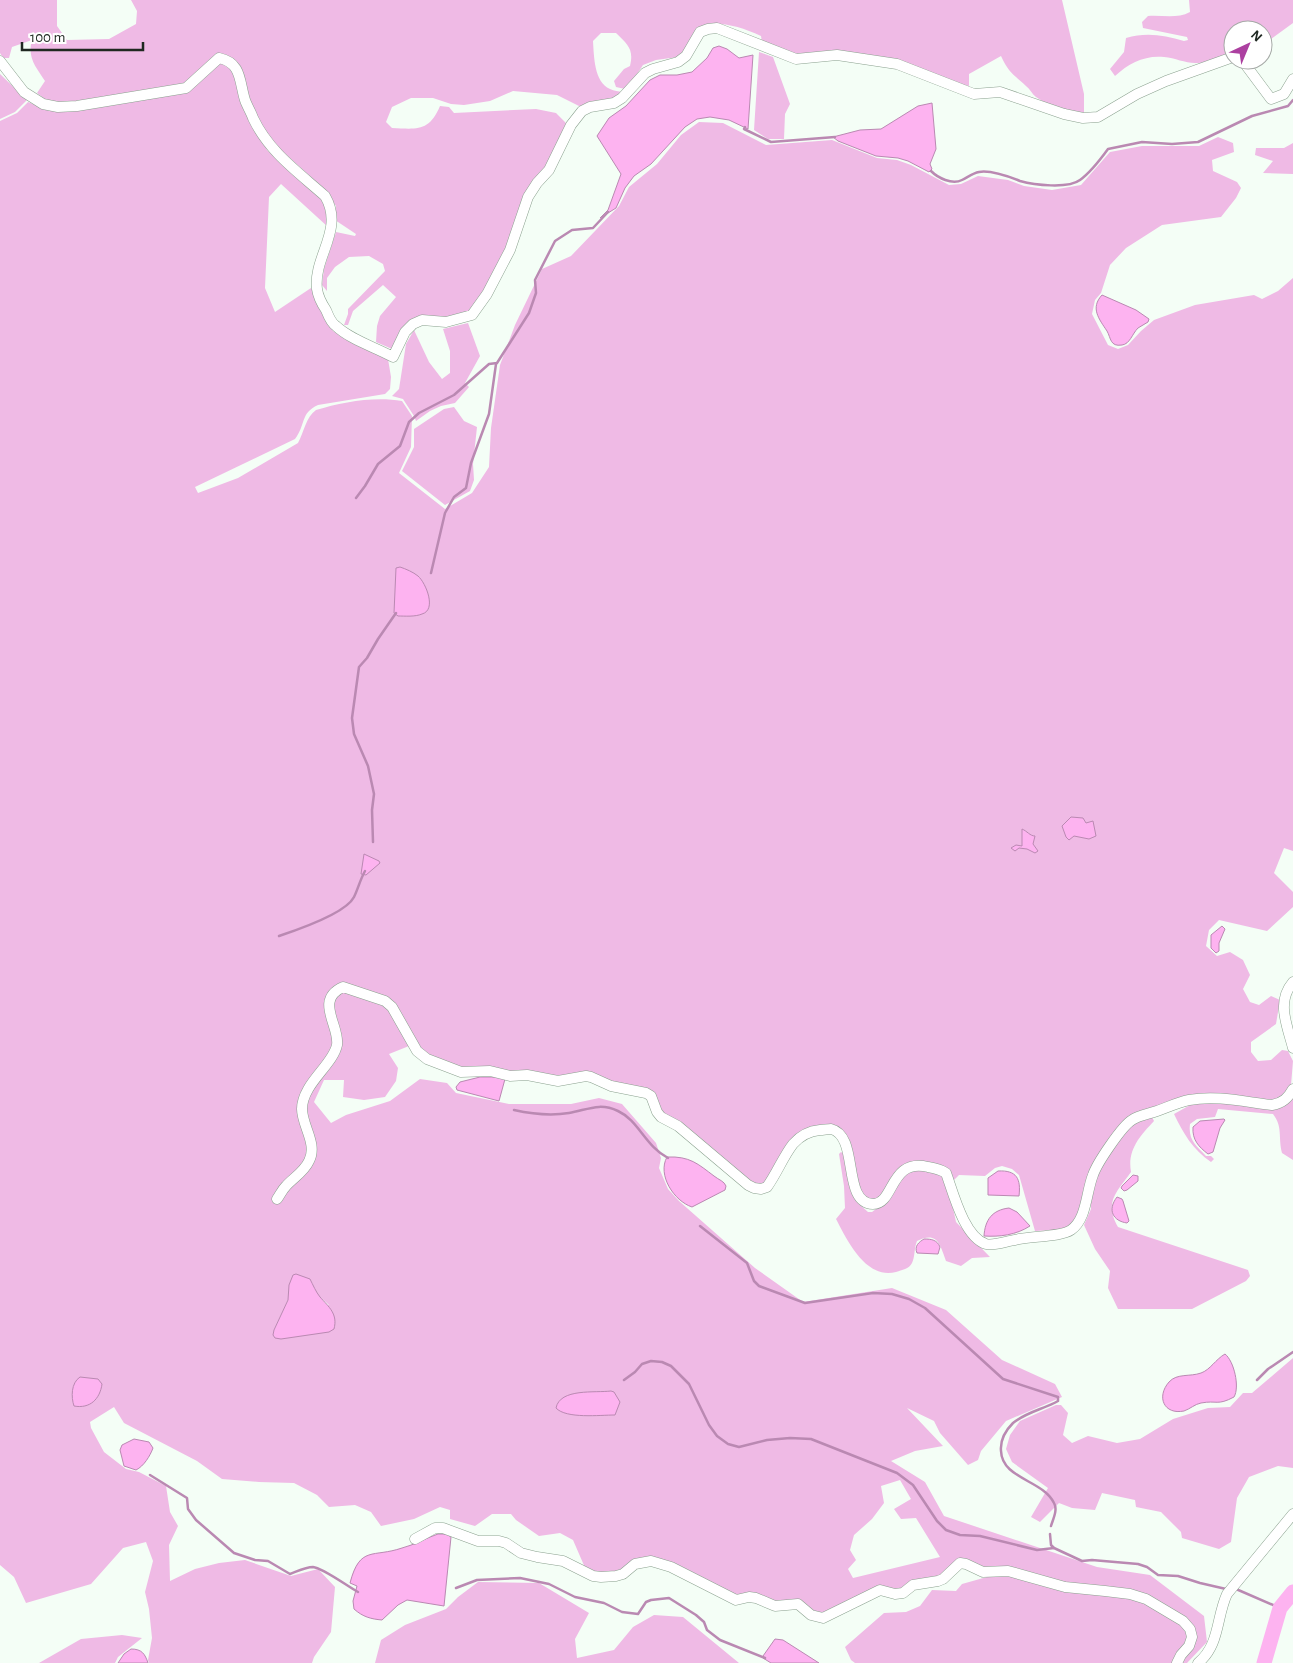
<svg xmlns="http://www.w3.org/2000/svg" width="1293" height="1663" viewBox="0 0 1293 1663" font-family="'Alegreya Sans',sans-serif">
  <rect width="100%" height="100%" fill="#f4fef6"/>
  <!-- green -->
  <g fill="#efbae5" fill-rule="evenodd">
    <path d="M0 0H57V26L67 40 109 39 136 24 137 11 131 0H1062L1084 94V113C1068 111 1050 107 1036 97 1032 94 1030 89 1026 86 1013 74 1009 73 1001 56L969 74V86L958 84 896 59 793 55 762 42 761 36C743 28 728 23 708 24L678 57 656 60 643 65 635 77 625 89 616 87 614 81 624 69 630 66C634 49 628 45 616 33H601L593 41C594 56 594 82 610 89 614 91 619 91 622 92L615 99 581 107 557 95 513 91 490 101 464 105 451 104 433 98H411L392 107 386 122 392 128C417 129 429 132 440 106L449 107 454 113 536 109 556 113 567 124 485 290 469 311 446 319 421 316 392 349 376 342 377 326 380 316 396 297 383 285 353 311 348 325H344L348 314V309L385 271 383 264 369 256 349 257 335 267 327 278V291L322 285 324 269 336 232 355 236 356 234 335 220 336 206 323 188 271 141 248 99 233 59 226 55H218L185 86 61 104 46 100 37 93 45 81C36 67 27 58 32 40L12 47 9 58H3L0 53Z"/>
    <path d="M1189 0H1293V23L1263 45V30H1233V52C1222 56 1208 64 1195 63 1185 63 1175 58 1164 57 1145 55 1129 63 1115 76L1110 69 1124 52 1126 38C1146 32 1164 35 1184 41L1188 40 1187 37 1143 28 1142 22 1148 16C1163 15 1177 19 1190 12Z"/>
    <polygon points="759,52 773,57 790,104 785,114 784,139 768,139 754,130"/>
    <path d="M218 63H224L232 70 243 104 267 150 324 201 328 215V227L281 184 269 197 265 288 275 312 311 288 333 331 388 359 391 377 390 389 385 394 318 405C300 413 306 425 295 439L195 487 198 493 238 478 298 443C304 432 306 417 316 410 342 402 375 396 402 401L412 416 411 447 399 473 445 509 472 493 489 467 491 428 500 365 515 325 542 269 571 256 619 206 629 187 657 164 681 135 699 122 723 123 766 145 832 140 877 158 897 160 911 165 949 185 961 184 978 176 1008 180 1024 186 1052 190 1081 185 1110 152 1142 146H1199L1218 137 1233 143 1234 152 1212 160 1213 171 1237 182 1241 188 1236 198 1221 217 1162 225 1126 248 1110 265 1101 293 1095 300 1092 314 1108 345 1118 349 1128 345 1141 331 1154 320 1195 305 1254 295 1262 299 1278 291 1293 278V851L1284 848 1274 873 1293 892V907L1267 931 1219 920 1209 930 1206 946 1217 956 1230 952 1243 960 1250 975 1243 989 1250 1002 1259 1005 1271 996 1280 1000 1276 1024 1251 1042V1052L1258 1061 1271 1060 1282 1050 1288 1051 1293 1061 1291 1085 1286 1093 1275 1100 1226 1097 1126 1120 1091 1170 1083 1191 1081 1211 1069 1227 1055 1230 1035 1231 1019 1175 1012 1169 1002 1166 995 1168 985 1176 959 1175 952 1182 949 1189 956 1222 990 1257 972 1258 961 1266 946 1261C940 1244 937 1231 917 1241 914 1248 915 1257 912 1263 909 1269 902 1270 896 1272 866 1280 847 1240 836 1219L845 1208 844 1186 839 1154 841 1152 844 1154 859 1204 868 1212H872L880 1206 861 1194 836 1129 806 1130 767 1185 747 1182 663 1115 652 1096 618 1086 596 1076 558 1079 461 1070 431 1059 414 1044 389 1054 398 1068 396 1081 385 1097 364 1100 343 1097 344 1080H324L314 1102 331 1123 346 1115 390 1101 420 1079 447 1083 456 1093 509 1104H571L599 1098 622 1104 656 1143 661 1158 659 1168 668 1189 679 1201 755 1268 803 1302 892 1288 946 1310 1002 1360 1055 1384 1062 1397 1006 1421 981 1451 978 1460 968 1465 940 1433 934 1421 907 1408 943 1446 915 1451 891 1461 925 1482 944 1516 1097 1567 1150 1575 1204 1616 1207 1642 1187 1663H855L851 1660 845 1647 884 1613 906 1612 920 1606 932 1590 956 1591 962 1584 994 1575 966 1562 942 1576 902 1590 884 1588 826 1615 777 1603 733 1597 645 1559C622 1572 613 1580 586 1570L573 1540 560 1533 539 1536 516 1520 511 1514H492L475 1526 450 1519V1510L440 1507 414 1519 381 1526 371 1512 355 1505 329 1507 317 1495 294 1483 259 1482 222 1479 197 1461 124 1423 114 1407 90 1422 91 1428 104 1452 126 1469 139 1472 166 1486 170 1512 178 1526 169 1545 170 1581 195 1569 219 1563 245 1560 291 1576 318 1569 335 1587 331 1632 314 1657 312 1663H149L148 1660 152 1638 149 1609 145 1592 153 1561 146 1542 123 1548 91 1584 26 1603 14 1577 0 1565V121L17 113 28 102 48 110 191 89ZM319 1296 329 1305 274 1330 288 1300ZM900 1480 911 1499 894 1509 901 1519 916 1518 940 1557 853 1578 848 1569 856 1560 850 1550 854 1535 872 1519 884 1503 881 1486Z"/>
    <polygon points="0,74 27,100 15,112 0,119"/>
    <polygon points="1293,143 1293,174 1263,173 1273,161 1255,155 1256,148 1284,148"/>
    <polygon points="468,323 480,356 465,383 469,387 455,403 441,406 430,411 416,421 414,416 403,399 392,396 399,389 406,344 414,330 429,362 442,379 450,373 450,351 443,329"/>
    <polygon points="454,407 464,421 477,427 473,464 474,480 470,491 445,505 402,471 414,447 414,429 444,409"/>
    <path d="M1293 1098V1160L1282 1153C1278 1137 1283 1127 1273 1114L1218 1109 1215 1117 1197 1119 1190 1124C1188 1140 1196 1145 1206 1156H1211L1214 1159 1211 1162C1193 1150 1183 1133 1174 1114L1192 1104 1214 1101 1273 1108Z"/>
    <path d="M1152 1117 1154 1121C1140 1136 1127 1150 1131 1172 1116 1193 1104 1202 1118 1227L1248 1270 1250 1276 1246 1281 1192 1309H1118L1108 1288 1110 1271 1095 1249 1084 1225 1091 1209V1195L1098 1172 1124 1132 1134 1123Z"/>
    <polygon points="1293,1358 1293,1468 1278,1466 1249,1477 1237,1498 1231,1542 1219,1549 1182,1538 1181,1532 1161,1512 1136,1507 1135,1500 1102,1493 1095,1510 1072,1508 1059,1503 1040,1522 1031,1517 1048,1488 1012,1462 1006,1449 1010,1435 1020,1421 1056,1405 1061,1405 1068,1413 1063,1435 1072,1443 1088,1436 1117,1443 1140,1439 1173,1419 1208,1408 1230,1407 1243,1393 1252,1393"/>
    <polygon points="478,1582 539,1583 589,1613 575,1639 577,1658 614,1650 633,1627 654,1615 683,1617 739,1663 375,1663 381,1640 405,1625 446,1609 458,1597"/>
    <polygon points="122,1635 142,1638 118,1657 115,1663 39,1663 81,1639"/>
  </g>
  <!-- water -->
  <g fill="#fdb3f0" stroke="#ba89b2">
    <polygon points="719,46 727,49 739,58 753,55 748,129 729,120 710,117 697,119 685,127 651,164 634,176 625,188 616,208 600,218 608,210 621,174 597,136 609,118 626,106 650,80 660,75 677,75 692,72 707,58 713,48"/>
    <polygon points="932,103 936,149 930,164 932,169 929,172 908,161 898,158 876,156 838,141 833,137 860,130 881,129 918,106"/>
    <path d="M1102 295 1136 310 1149 319 1148 322C1145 324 1141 326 1138 328 1132 334 1130 344 1122 345 1110 347 1111 338 1107 331 1099 319 1090 308 1102 295Z"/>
    <path d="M400 567C406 569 413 572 418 576 426 583 437 610 422 614 415 617 405 616 398 616L394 613 396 568Z"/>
    <polygon points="1071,817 1083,818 1086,823 1093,821 1096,836 1089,839 1074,836 1069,840 1066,837 1062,826"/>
    <path d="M1022 829C1027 831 1030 836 1035 836L1033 844 1038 851 1035 853 1027 849 1019 848 1015 851 1011 848 1016 845 1022 846Z"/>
    <polygon points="364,854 379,861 380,863 366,875 361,874"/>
    <polygon points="1222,926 1225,929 1219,943 1219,951 1216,953 1211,948 1211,935"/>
    <polygon points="480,1077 499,1077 505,1079 499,1101 457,1090 456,1087 460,1082"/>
    <path d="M1224 1119 1225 1120 1220 1128 1213 1152 1208 1154C1199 1147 1192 1140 1193 1127L1200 1121Z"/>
    <path d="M667 1157C690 1156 698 1164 714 1176 719 1180 724 1181 726 1186L725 1190 692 1207C674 1201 657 1175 667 1157Z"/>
    <path d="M998 1171C1017 1170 1021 1179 1019 1196L988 1195V1178Z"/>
    <polygon points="1133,1175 1138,1176 1138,1181 1127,1190 1124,1191 1121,1188 1122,1186"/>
    <path d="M1117 1197 1122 1199 1123 1201 1129 1221 1127 1223C1113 1221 1107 1210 1117 1197Z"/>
    <path d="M1009 1208 1017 1212 1030 1226C1016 1235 1000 1237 984 1236 985 1220 992 1210 1009 1208Z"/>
    <path d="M924 1239C932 1239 937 1240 940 1247L938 1254 917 1253C914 1246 919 1242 924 1239Z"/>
    <path d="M296 1274 310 1279C313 1285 316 1292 320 1297 329 1307 338 1314 334 1329L329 1332 281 1339 275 1338 273 1335 274 1330 288 1300 289 1285 293 1275Z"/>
    <path d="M1225 1354C1234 1361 1240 1387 1234 1397 1217 1406 1217 1400 1201 1403 1195 1404 1190 1409 1184 1411 1164 1415 1156 1397 1169 1382 1177 1373 1190 1377 1201 1373 1210 1370 1216 1359 1225 1354Z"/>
    <path d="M80 1377 98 1379 102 1384C100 1399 90 1409 74 1406 71 1397 71 1383 80 1377Z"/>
    <path d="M611 1391 614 1392 620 1402 615 1415C600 1415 566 1419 556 1408 560 1388 595 1393 611 1391Z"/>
    <path d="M134 1439 149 1442 153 1448C150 1456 144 1466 136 1470L124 1466 120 1450 122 1445Z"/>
    <path d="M438 1534H447L451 1537 444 1606 407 1600 398 1605 382 1620C371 1619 363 1617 354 1609L353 1601 357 1586 350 1583C360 1545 373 1558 402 1548 414 1545 426 1538 438 1534Z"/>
    <polygon points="775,1639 783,1640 819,1663 771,1663 763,1658 763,1656"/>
    <path d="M131 1649C142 1649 145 1654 148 1663H118L124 1654Z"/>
  </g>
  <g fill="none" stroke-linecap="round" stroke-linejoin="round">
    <!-- stream -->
    <g stroke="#ba89b2" stroke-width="2.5">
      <polyline points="745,127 744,129 771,142 835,137"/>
      <path d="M931 171C938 178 952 185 962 180 968 177 973 173 979 172 990 170 1010 177 1020 181 1034 185 1068 189 1080 180 1091 172 1100 160 1108 149L1142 142 1172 144 1198 142 1252 116 1288 106 1293 100"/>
      <polyline points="356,498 365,486 378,464 400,446 409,422 419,413 454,395 489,364 497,363 529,313 536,293 535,280 555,241 572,230 593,228 608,212"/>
      <polyline points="431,573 445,513 454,497 466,488 471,463 489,414 496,364"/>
      <polyline points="373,842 372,810 374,794 368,766 354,734 352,718 359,667 367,658 378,639 396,613"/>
      <path d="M279 936C297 930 346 913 354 897 358 889 360 880 365 871"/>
      <path d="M514 1110C532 1114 550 1116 569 1113 587 1110 599 1102 618 1111 638 1120 646 1147 668 1158"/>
      <path d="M700 1226 747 1263 754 1281 759 1286 805 1303 873 1293 892 1294 909 1299 925 1308 1003 1379 1058 1397V1401C1044 1409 1026 1412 1013 1423 1005 1431 1000 1440 1001 1451 1002 1479 1043 1480 1054 1503 1058 1510 1053 1519 1051 1526"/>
      <polyline points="624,1380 635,1372 642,1364 651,1361 662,1362 671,1366 689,1384 709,1425 717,1436 728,1444 739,1447 767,1440 790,1438 811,1439 897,1473 913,1485 937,1521 946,1530 960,1535 980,1536 1037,1550 1054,1548"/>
      <polyline points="1257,1380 1268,1369 1293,1352"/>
      <path d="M150 1475 187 1498 188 1509 196 1520 234 1553 255 1560 268 1561 290 1574C298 1571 306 1567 313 1567 323 1568 347 1586 358 1592"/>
      <polyline points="1050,1534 1051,1545 1054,1548 1082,1561 1092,1560 1138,1564 1147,1567 1158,1575 1178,1576 1200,1583 1226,1589"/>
      <polyline points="456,1588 477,1580 520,1578 549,1584 575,1597 604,1603 622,1612 638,1614 646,1602 651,1600 669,1598 696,1615 704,1622 707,1630 720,1640 765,1658"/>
      <polyline points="1236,1589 1280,1608"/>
    </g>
    <!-- river -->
    <polyline stroke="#fdb3f0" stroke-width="15" points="1264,1663 1280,1608 1293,1592"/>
    <!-- minor casing -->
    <g stroke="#8ba18f" stroke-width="11">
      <g id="minor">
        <polyline points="1242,60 1271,99 1284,94 1293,79"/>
        <path d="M0 61 24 92 43 104 58 107 77 106 186 88 219 58C242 63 239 81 245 100 247 106 251 112 253 118 269 152 298 172 325 196 345 230 313 256 317 289 318 296 322 304 326 310 328 315 331 323 336 326 351 340 375 347 393 357L405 332 413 324 422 320 446 322 472 315 487 294 510 250 528 197 537 183 549 170 571 125 582 111 590 107 614 103 622 98 645 73 653 69 678 62 686 56 700 32 708 29 717 28 796 59 837 55 897 64 974 94 1000 92 1064 114 1083 118 1098 117 1137 94 1166 81 1233 57"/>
        <path d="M1293 982C1276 1002 1287 1025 1293 1048"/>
        <path d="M277 1199C280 1195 282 1190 286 1186 293 1178 304 1172 309 1161 318 1144 302 1126 302 1109 302 1084 333 1065 337 1045 340 1026 314 1000 343 987L385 1001 392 1007 417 1051 427 1059 461 1072 490 1071 510 1076 527 1075 558 1081 586 1076 591 1077 611 1086 646 1093 651 1096 657 1112 661 1117 678 1126 748 1185 754 1188 761 1189 767 1187C777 1173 783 1157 793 1144 800 1136 809 1131 820 1130 823 1130 828 1129 831 1129 860 1136 841 1203 873 1204 895 1204 889 1158 928 1167 934 1168 940 1169 946 1173 953 1192 964 1237 986 1244 994 1246 1007 1241 1015 1240 1029 1236 1061 1237 1071 1230 1087 1219 1086 1192 1093 1175 1097 1163 1122 1126 1132 1120 1139 1115 1149 1114 1157 1111 1168 1107 1179 1102 1189 1100 1217 1095 1245 1102 1272 1105 1283 1103 1288 1098 1293 1089"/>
        <polyline points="415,1539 435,1528 443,1528 478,1541 499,1541 506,1543 521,1553 537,1557 563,1561 593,1576 601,1577 616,1576 623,1574 635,1564 651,1561 671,1567 736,1600 749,1597 756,1598 775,1606 798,1604 811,1615 823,1618 880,1590 895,1594 903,1593 913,1585 938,1581 943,1579 960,1563 966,1564 983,1572 1008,1571 1065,1587 1105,1591 1130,1594 1146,1599 1183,1621 1190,1629 1192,1637 1189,1646 1181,1655 1177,1663"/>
        <path d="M1198 1663C1220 1645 1216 1618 1227 1594L1293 1514"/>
      </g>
    </g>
    <!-- minor -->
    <use href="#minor" stroke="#fff" stroke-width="10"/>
  </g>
  <!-- north arrow -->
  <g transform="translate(1248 45) rotate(44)"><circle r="24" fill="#ffffff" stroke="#a5a9a6"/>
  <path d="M0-4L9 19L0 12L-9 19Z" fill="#ac40a0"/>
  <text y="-8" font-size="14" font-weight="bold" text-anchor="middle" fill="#1f2821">N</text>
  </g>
  <!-- scale -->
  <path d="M22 42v8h121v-8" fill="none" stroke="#1f2821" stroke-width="2.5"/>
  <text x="30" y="42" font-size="15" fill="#1f2821" stroke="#ffffff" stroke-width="4" paint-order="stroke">100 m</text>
</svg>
